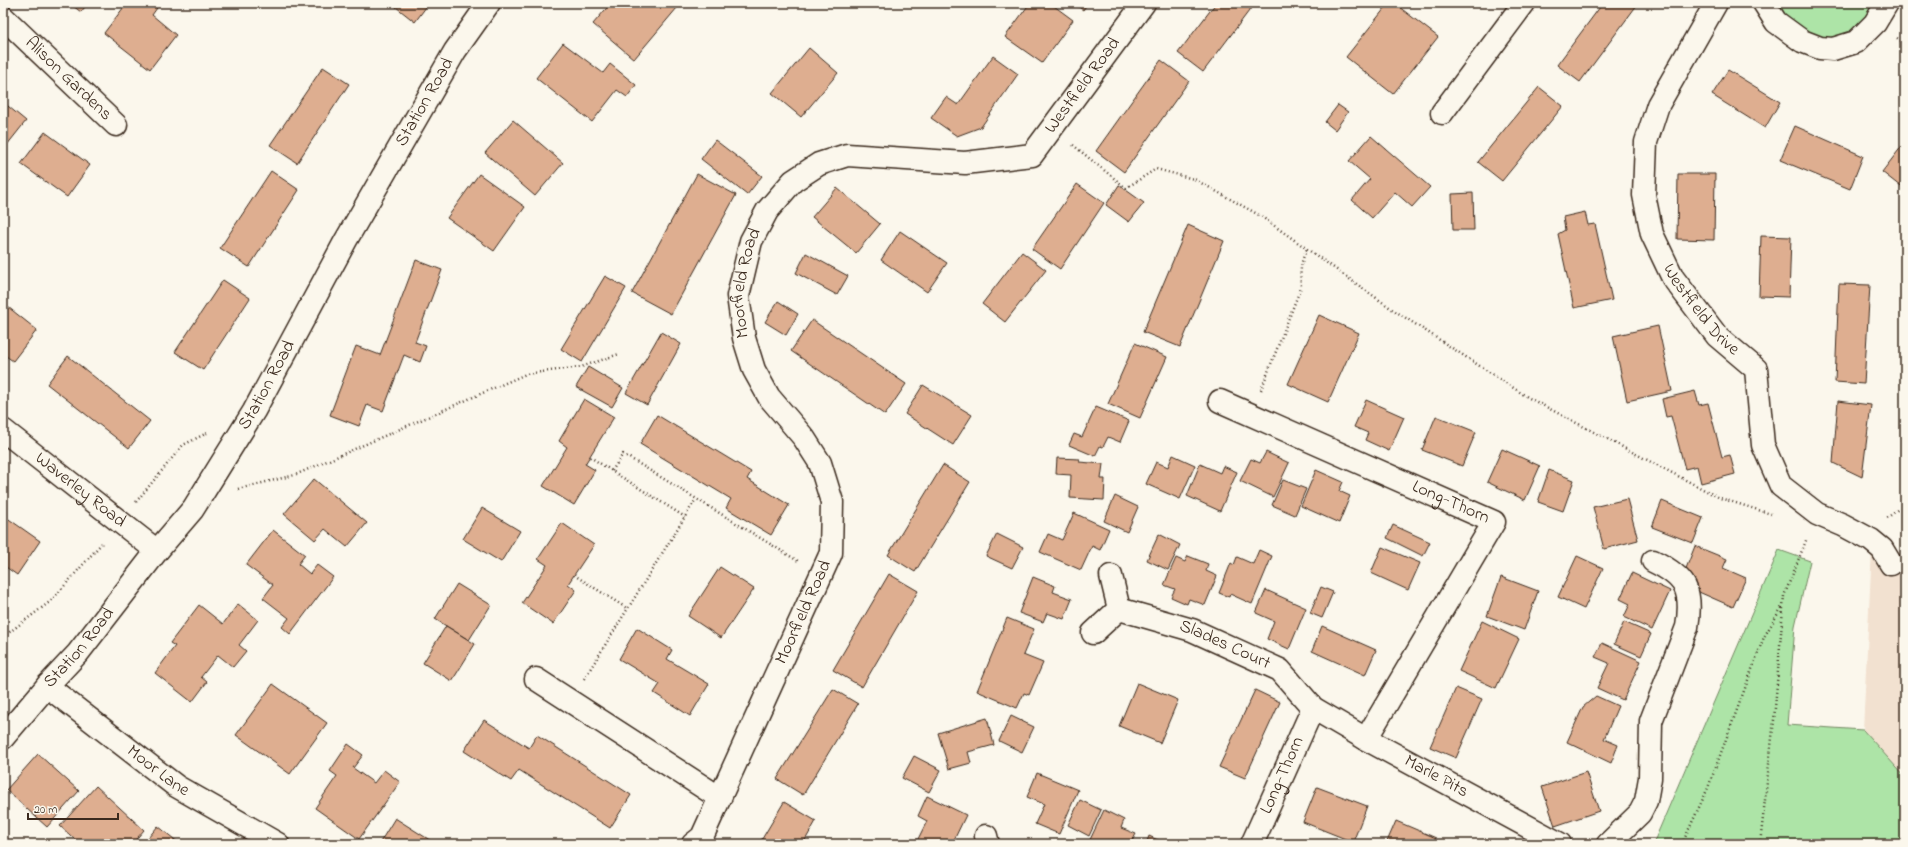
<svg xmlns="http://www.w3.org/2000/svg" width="1908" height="847" viewBox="0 0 1908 847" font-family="'Indie Flower',sans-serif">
  <rect width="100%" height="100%" fill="#fbf7ec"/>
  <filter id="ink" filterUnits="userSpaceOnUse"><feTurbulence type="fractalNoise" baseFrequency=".025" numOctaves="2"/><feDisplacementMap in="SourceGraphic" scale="8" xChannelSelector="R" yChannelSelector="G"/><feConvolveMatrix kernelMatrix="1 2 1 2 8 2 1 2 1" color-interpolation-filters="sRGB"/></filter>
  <g filter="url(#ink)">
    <!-- built -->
    <polygon fill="#f2e1d0" points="1872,549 1905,554 1905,777 1863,730"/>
    <!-- green -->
    <g fill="#ade4a7" stroke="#748762">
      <polygon points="1764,3 1887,3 1833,49"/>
      <polygon points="1779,550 1810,561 1795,626 1787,725 1863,730 1905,777 1905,844 1653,844"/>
    </g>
    <!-- building -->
    <g fill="#deae90" stroke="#3b2a1e">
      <polygon points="69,3 88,3 81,12"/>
      <polygon points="127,3 151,3 157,8 152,15 176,35 150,69 104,33"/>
      <polygon points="391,3 429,3 415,22"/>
      <polygon points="611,3 671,3 677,8 634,59 593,24"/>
      <polygon points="1030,3 1050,3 1073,20 1042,63 1005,37"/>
      <polygon points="1073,3 1088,3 1083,10"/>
      <polygon points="1216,3 1255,3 1203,72 1178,53"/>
      <polygon points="1389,3 1394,3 1438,37 1393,94 1346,57"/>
      <polygon points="1603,3 1634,3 1637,5 1580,82 1557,65"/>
      <polygon points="563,43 603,73 610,64 636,85 627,97 617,90 592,122 536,78"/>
      <polygon points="809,48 838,73 801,117 772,93"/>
      <polygon points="993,56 1018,74 981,127 957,136 931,118 946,97 958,105"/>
      <polygon points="1161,60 1189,81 1124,172 1096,151"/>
      <polygon points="323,67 349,84 297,163 270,145"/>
      <polygon points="1728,70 1780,102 1765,128 1712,95"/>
      <polygon points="1539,87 1563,106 1502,181 1478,162"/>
      <polygon points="3,102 26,121 3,150"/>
      <polygon points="1338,105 1348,112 1335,130 1325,122"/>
      <polygon points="513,120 563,163 535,196 485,153"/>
      <polygon points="1795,126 1863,156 1850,189 1780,160"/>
      <polygon points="45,132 90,165 67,197 21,164"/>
      <polygon points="1371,136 1430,187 1412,207 1395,192 1372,218 1352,200 1370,179 1349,161"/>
      <polygon points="715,140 762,176 747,195 701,159"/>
      <polygon points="1905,142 1905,190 1882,172"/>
      <polygon points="271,171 299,190 249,267 220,248"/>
      <polygon points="479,174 525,207 494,251 447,218"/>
      <polygon points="697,174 736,195 671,314 632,293"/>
      <polygon points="1678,174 1715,174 1714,240 1677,239"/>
      <polygon points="1077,184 1104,203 1060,269 1032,249"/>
      <polygon points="1119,185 1144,203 1129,222 1106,205"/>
      <polygon points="837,188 880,224 856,253 812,217"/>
      <polygon points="1473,193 1474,230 1453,230 1452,194"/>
      <polygon points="1585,212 1588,225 1595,224 1612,300 1574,308 1558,234 1565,230 1563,217"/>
      <polygon points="1188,225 1224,241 1180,347 1143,332"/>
      <polygon points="900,231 947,263 927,292 881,260"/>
      <polygon points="1761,236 1791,237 1789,297 1759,296"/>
      <polygon points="1022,252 1046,270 1005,322 982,304"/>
      <polygon points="806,253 848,276 837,295 796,273"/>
      <polygon points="416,260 442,270 415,342 426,346 420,362 404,355 383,411 367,405 359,426 330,415 356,346 380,355"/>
      <polygon points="605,276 626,288 582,362 561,349"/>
      <polygon points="223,280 250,298 203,370 175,352"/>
      <polygon points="1839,284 1870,285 1864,384 1835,382"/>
      <polygon points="778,301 798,314 786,335 765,322"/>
      <polygon points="3,303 37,330 13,361 3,354"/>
      <polygon points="1319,315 1359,333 1328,402 1288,384"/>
      <polygon points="812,320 906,384 885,415 791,351"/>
      <polygon points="1658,326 1672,391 1627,401 1613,336"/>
      <polygon points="661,332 681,344 647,405 626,393"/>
      <polygon points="1135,343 1167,357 1140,418 1108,404"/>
      <polygon points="68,356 150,421 129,448 47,384"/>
      <polygon points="588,367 623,388 612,407 576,387"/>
      <polygon points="923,385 972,415 953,445 905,414"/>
      <polygon points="1695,391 1699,405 1708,403 1722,457 1730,455 1735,474 1701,483 1697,466 1685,469 1671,416 1666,417 1662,399"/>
      <polygon points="584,399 614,417 585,464 595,470 574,505 543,486 567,447 559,441"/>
      <polygon points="1366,400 1404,417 1389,451 1365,440 1368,433 1354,427"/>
      <polygon points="1838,401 1871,405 1862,477 1833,463"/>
      <polygon points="1096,407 1129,421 1120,442 1108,437 1103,447 1100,446 1095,456 1069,445 1074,434 1082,437"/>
      <polygon points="657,415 751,472 747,479 789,505 771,535 726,508 731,499 640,444"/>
      <polygon points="1436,416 1476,432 1462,466 1422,450"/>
      <polygon points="1502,449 1540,466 1525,500 1487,482"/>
      <polygon points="1266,452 1289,463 1273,497 1240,481 1251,459 1260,463"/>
      <polygon points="1173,455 1195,465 1180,499 1146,484 1156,462 1168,467"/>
      <polygon points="1057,458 1080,459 1079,462 1103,464 1101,479 1105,479 1104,500 1070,498 1071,475 1056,474"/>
      <polygon points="1200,464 1220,473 1223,466 1237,472 1220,511 1187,496"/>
      <polygon points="943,465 970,482 915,572 888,555"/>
      <polygon points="1316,470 1343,482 1339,491 1350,496 1339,523 1301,506"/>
      <polygon points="1549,470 1574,480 1563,511 1538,502"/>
      <polygon points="314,479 367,523 347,547 325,529 315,540 284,514"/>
      <polygon points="1283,480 1306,489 1295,515 1272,505"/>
      <polygon points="1115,496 1138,507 1127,532 1104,521"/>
      <polygon points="1627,499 1638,540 1604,549 1593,507"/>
      <polygon points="1662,501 1703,518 1693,543 1652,527"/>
      <polygon points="482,508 520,531 501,562 463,539"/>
      <polygon points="1074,513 1109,529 1100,550 1092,546 1081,570 1040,552 1048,534 1062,540"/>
      <polygon points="3,515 40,541 17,575 3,565"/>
      <polygon points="562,523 594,545 568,584 576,590 553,624 522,603 547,565 538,559"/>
      <polygon points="1393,525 1430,542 1423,556 1387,538"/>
      <polygon points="273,530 305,555 298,564 310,574 317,565 333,577 290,634 282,627 289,618 263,598 273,585 246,565"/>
      <polygon points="997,534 1023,547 1012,568 986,556"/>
      <polygon points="1159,534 1180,545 1168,570 1147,560"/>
      <polygon points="1695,546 1727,559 1723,568 1746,578 1733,607 1692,589 1696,581 1683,576"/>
      <polygon points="1382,547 1420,563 1408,590 1371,573"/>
      <polygon points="1259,550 1272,556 1252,604 1230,594 1229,597 1219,593 1231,563 1234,565 1237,557 1253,564"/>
      <polygon points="1188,556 1208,564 1206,571 1217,576 1205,605 1189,599 1187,604 1171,597 1175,589 1164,585 1176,558 1185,562"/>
      <polygon points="1577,556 1603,568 1584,609 1558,597"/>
      <polygon points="720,567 754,589 721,638 688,616"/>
      <polygon points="1632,573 1670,591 1652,630 1624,617 1630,604 1620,599"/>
      <polygon points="889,574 918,591 862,687 833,670"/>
      <polygon points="1033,577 1055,586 1053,592 1072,599 1064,619 1047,613 1043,622 1019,613"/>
      <polygon points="1501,577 1538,591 1524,630 1487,616"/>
      <polygon points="457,584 491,605 469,640 435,619"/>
      <polygon points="1321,587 1333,592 1322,618 1310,613"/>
      <polygon points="1266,590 1306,608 1289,649 1267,639 1274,621 1256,613"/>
      <polygon points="238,604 258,620 239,645 246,651 233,667 218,655 201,677 207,682 192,702 155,673 175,646 170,643 199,605 223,624"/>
      <polygon points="1007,618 1034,629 1023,655 1043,663 1029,695 1024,693 1017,708 977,691"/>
      <polygon points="1482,621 1519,639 1496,688 1459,671"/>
      <polygon points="1624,622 1651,634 1641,656 1614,644"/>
      <polygon points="446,626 475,644 452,681 423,663"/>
      <polygon points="1322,626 1376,650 1365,675 1312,651"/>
      <polygon points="637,628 672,650 667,659 709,684 690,716 654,693 660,684 619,659"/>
      <polygon points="1602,643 1641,661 1623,700 1597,688 1609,663 1595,657"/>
      <polygon points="1137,683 1178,700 1160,743 1119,726"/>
      <polygon points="273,684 327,723 290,774 236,735"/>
      <polygon points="1456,688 1482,699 1456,758 1430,747"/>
      <polygon points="833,689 858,704 803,795 777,779"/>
      <polygon points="1255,690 1280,702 1245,778 1219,767"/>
      <polygon points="1596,696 1618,706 1604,739 1618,745 1611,763 1567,742 1583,707"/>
      <polygon points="1011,716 1034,727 1022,752 999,741"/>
      <polygon points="987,718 994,745 968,752 971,763 949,769 938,733"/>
      <polygon points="484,720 529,748 537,735 631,795 610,828 519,770 511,781 464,751"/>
      <polygon points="348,744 363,755 353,768 374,783 384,770 400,782 359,839 315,808 337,776 330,771"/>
      <polygon points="38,754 79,791 47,827 6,790"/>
      <polygon points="914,756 941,770 929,792 902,778"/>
      <polygon points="1586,772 1599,811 1555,826 1542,787"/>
      <polygon points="1037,773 1078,790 1059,834 1035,824 1044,804 1027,797"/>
      <polygon points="96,786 144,830 132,844 80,844 60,826"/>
      <polygon points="1317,787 1367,806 1353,842 1303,822"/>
      <polygon points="927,796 966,815 952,844 922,844 917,841 927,821 918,816"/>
      <polygon points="1080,800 1101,810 1089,836 1068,825"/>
      <polygon points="784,802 816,821 803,844 759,844"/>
      <polygon points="1104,810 1124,820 1121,828 1136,834 1132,841 1138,844 1088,844"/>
      <polygon points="395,818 436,844 379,844"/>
      <polygon points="1396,821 1436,838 1433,844 1386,844"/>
      <polygon points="158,826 180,844 143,844"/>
      <polygon points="1149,836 1167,844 1146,844"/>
    </g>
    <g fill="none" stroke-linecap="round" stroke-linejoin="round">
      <!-- minor casing -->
      <g stroke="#3b2a1e" stroke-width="25">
        <g id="minor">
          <path id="s1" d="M1716 3 1658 105 1646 142 1644 195 1652 234 1673 278 1717 336 1756 369 1763 445 1781 486 1817 514 1843 525 1871 540 1882 549 1891 564"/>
          <polyline points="1764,3 1776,22 1802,41 1820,48 1833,49 1856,42 1875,23 1887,3"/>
          <path id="s2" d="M3 17 116 125"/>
          <polyline points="1442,113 1524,3"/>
          <path id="s3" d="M1220 401 1494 522 1366 739"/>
          <path id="s4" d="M3 430 157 551"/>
          <path id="s5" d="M1119 609 1192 630 1280 670 1313 708 1366 739 1560 844"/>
          <polyline points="1093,633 1119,609 1111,576"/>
          <polyline points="536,679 720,798"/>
          <path id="s6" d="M47 686 176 786 278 844"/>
          <path id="s7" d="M3 738 47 686 78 653 157 551 193 509 254 411 346 240 455 51 489 3"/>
          <polyline points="986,836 988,844"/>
          <path id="s8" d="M693 844 702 837 831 553 832 502 820 463 804 438 769 397 754 370 744 338 738 296 751 241 767 211 793 181 819 164 847 155 965 163 1032 155 1144 3"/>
          <path id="s9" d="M1252 844 1313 708"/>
          <path d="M1608 844 1640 813 1646 801 1650 778 1651 721 1687 627C1693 590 1686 577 1653 561"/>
        </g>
      </g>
      <!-- path -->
      <g stroke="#3b2a1e" stroke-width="2.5" stroke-dasharray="1 3" stroke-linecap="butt">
        <polyline points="1897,38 1905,43"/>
        <polyline points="1073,145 1126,188 1156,169 1194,179 1259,215 1392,309 1529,398 1720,498 1771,514"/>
        <path d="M1261 390 1301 287C1300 273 1300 262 1307 249"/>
        <polyline points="590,457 685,517"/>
        <polyline points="612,471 623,454 798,561"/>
        <polyline points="238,489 295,475 526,374 581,367 619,354"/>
        <polyline points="136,502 183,445 207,433"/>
        <polyline points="1887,518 1905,504"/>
        <polyline points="574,575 628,609"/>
        <polyline points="3,637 51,601 102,543"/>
        <polyline points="584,679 696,499"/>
        <polyline points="1682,844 1708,788 1764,637 1783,605"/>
        <polyline points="1760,844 1774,720 1784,596 1807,538"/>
      </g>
      <!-- minor -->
      <use href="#minor" stroke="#fbf7ec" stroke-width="22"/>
    </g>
  </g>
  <g text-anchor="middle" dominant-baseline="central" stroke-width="3.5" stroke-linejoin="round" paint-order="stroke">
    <!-- street labels -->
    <g font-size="18" fill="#3b2a1e" stroke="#fbf7ec">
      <text stroke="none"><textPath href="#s2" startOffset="90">Alison Gardens</textPath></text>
      <text stroke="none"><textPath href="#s8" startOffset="1068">Westfield Road</textPath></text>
      <text stroke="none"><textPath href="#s7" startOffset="766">Station Road</textPath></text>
      <text stroke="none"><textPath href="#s8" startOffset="619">Moorfield Road</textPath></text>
      <text stroke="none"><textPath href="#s1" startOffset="340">Westfield Drive</textPath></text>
      <text stroke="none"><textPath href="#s7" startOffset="442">Station Road</textPath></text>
      <text stroke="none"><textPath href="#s4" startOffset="98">Waverley Road</textPath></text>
      <text stroke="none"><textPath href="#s3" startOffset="252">Long-Thorn</textPath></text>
      <text stroke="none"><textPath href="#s8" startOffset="258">Moorfield Road</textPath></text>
      <text stroke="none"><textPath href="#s5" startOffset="112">Slades Court</textPath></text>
      <text stroke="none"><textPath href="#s7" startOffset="118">Station Road</textPath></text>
      <text stroke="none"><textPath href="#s6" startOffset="140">Moor Lane</textPath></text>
      <text stroke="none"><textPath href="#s9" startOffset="75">Long-Thorn</textPath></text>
      <text stroke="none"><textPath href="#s5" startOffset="364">Marle Pits</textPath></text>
    </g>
  </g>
  <!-- margin -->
  <rect width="1908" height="847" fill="none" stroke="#fbf7ec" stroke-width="16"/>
  <rect x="8" y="8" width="1892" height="831" fill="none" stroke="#3b2a1e" stroke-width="1.5" filter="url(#ink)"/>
  <!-- scale -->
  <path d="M28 813v6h90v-6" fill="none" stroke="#3b2a1e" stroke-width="2"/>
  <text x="34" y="813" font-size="12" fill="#3b2a1e" stroke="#fbf7ec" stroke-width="3" paint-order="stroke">20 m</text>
</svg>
